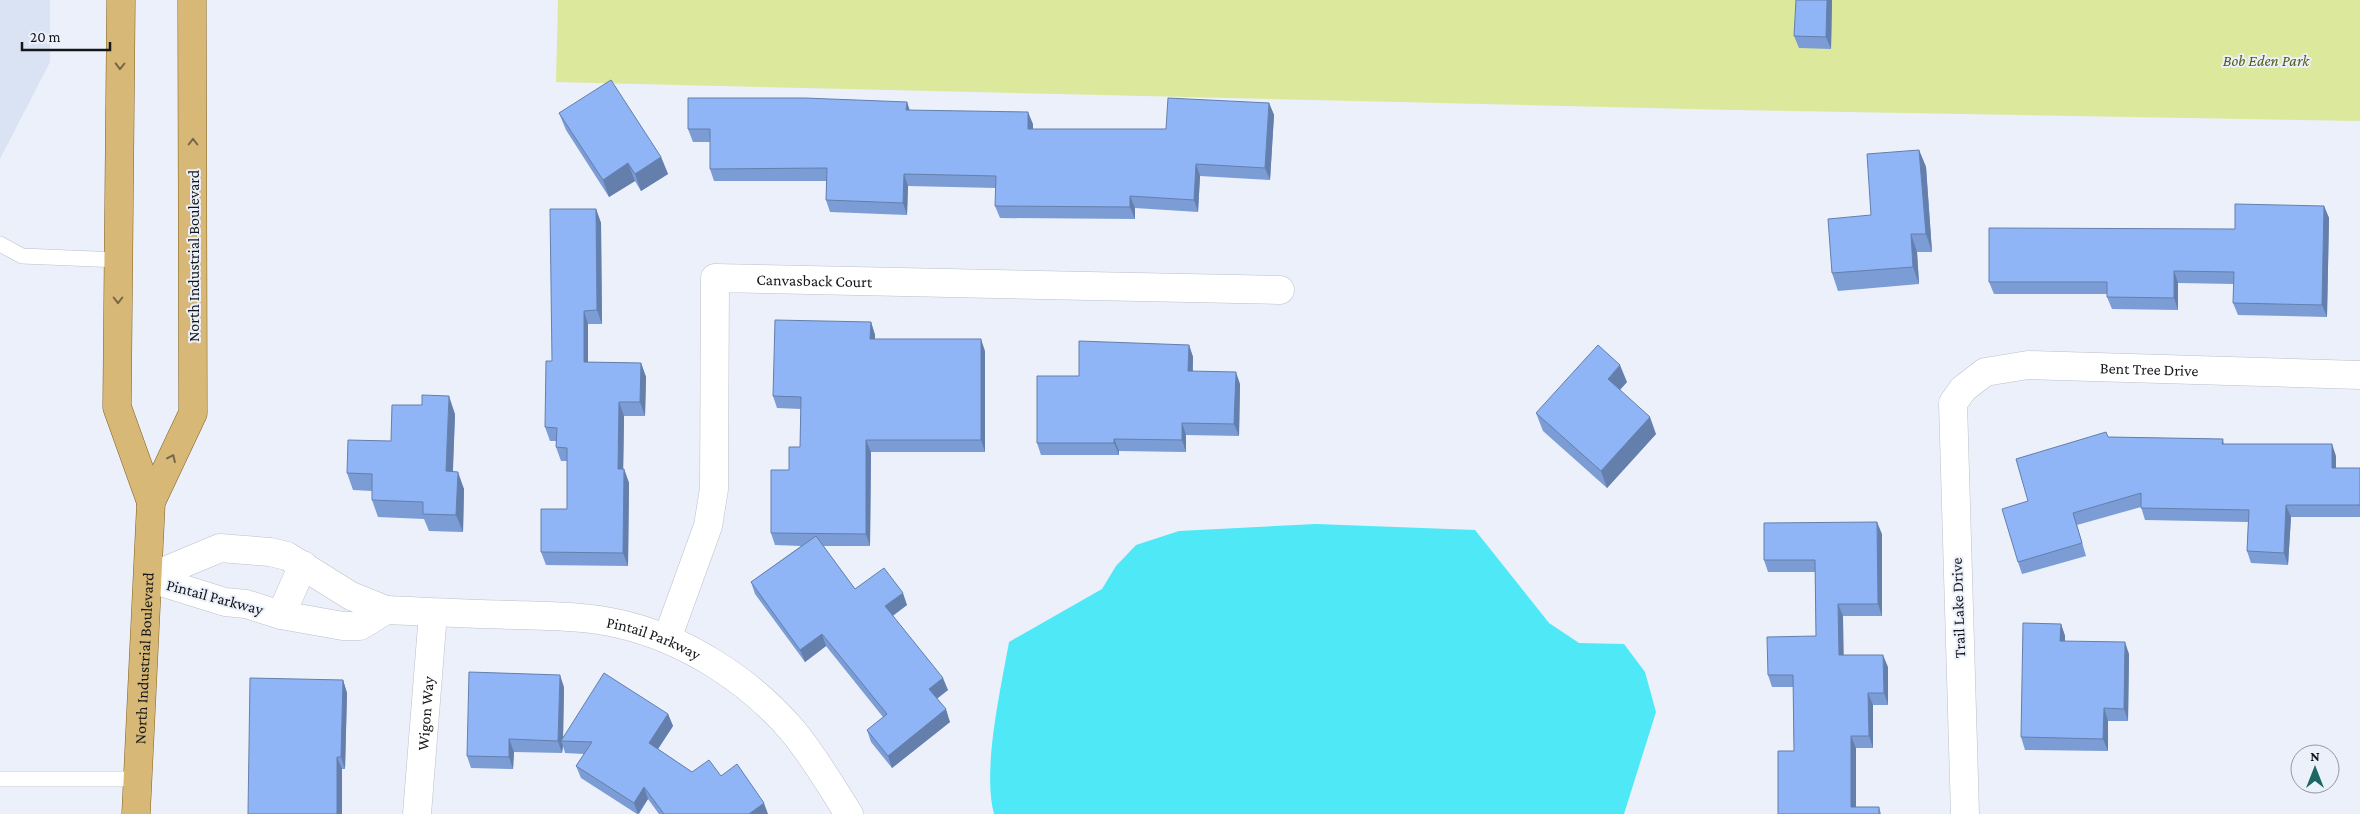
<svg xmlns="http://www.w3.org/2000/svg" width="2360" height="814" viewBox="0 0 2360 814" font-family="'Crimson Pro',serif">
  <rect width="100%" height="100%" fill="#ebf0fa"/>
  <!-- built -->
  <polygon fill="#d9e3f3" points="0,0 50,0 50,62 0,159"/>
  <!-- green -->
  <polygon fill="#dce89b" points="558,0 2360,0 2360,121 1734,110 556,82"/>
  <!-- water -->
  <path fill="#4ee8f6" d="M1316 524 1475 530 1549 623 1579 643 1624 644 1645 672 1656 712 1624 814H994C982 770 1001 688 1009 642L1102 589 1116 566 1136 545 1179 531Z"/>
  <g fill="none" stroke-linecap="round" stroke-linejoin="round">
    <!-- lane casing -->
    <g stroke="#bbc0c9" stroke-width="16">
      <g id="lane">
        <polyline points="0,244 22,256 119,260"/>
        <polyline points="0,779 137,779"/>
      </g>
    </g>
    <!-- street casing -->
    <g stroke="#bbc0c9" stroke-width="29">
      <g id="street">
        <polygon points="220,548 270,552 287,556 351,596 386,610 360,626 343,626 281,615 246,604 225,602 148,578"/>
        <path id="s1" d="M386 610C429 612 471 614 514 615 550 616 585 616 620 624 685 639 748 679 792 730 813 755 831 786 849 814"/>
        <polyline points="281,615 303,565"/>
        <path id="s2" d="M667 639 708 526 714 489 715 278 1280 290"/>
        <path id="s3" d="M417 814 433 613"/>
        <path id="s4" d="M1965 814 1953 403 1963 389 1985 372 2028 365 2360 375"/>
      </g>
    </g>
    <!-- primary casing -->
    <g stroke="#82601c" stroke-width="29">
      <g id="primary">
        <polyline points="121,0 117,407 151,502"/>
        <path id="s5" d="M136 814 151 502 193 413 192 0"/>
      </g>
    </g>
    <!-- lane -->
    <use href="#lane" stroke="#fff" stroke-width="15"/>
    <!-- street -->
    <use href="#street" stroke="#fff" stroke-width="28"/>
    <!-- primary -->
    <use href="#primary" stroke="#d7b877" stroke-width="28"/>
  </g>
  <!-- wall -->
  <g fill="#7b9cd4">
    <polygon points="1832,0 1831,49 1799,48 1794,36"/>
    <polygon points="907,102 909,110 1033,124 1033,129 1166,129 1269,103 1274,115 1270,180 1200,176 1198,212 1135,208 1135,219 1000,218 995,206 996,188 908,186 907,215 830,212 826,200 826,181 714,181 710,169 710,142 693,142 688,129"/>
    <polygon points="559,113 661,157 668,174 641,191 635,181 609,197 566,130"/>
    <polygon points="1919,150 1926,167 1932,252 1917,252 1919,284 1838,291 1832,273 1871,215"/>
    <polygon points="2324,206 2329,218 2327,317 2238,315 2233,303 2234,284 2178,283 2178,310 2112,309 2107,297 2107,294 1994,294 1989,282 2235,229"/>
    <polygon points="596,209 601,223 602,324 588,324 588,362 641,363 646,377 645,416 624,416 623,469 624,469 629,483 628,566 546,565 541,552 567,509 567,461 561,461 556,447 556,441 550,441 545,427 552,361"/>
    <polygon points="871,322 875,335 875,339 985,351 985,452 871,452 870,546 823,546 855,589 907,605 893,616 948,690 937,699 950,722 892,768 871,742 867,730 883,717 826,646 805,662 755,594 751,582 801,546 775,545 771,533 789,470 800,447 801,409 777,408 773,396"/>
    <polygon points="1189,345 1193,357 1193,371 1240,384 1239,436 1186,435 1186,452 1119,451 1119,455 1041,455 1037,443 1079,376"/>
    <polygon points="1627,382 1620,390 1656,434 1607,488 1543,431 1536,413"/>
    <polygon points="455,414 453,471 464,489 463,532 429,531 424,519 378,517 372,500 372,491 353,490 347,473"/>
    <polygon points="2108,437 2223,439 2224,444 2336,456 2336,468 2360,468 2360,517 2291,517 2288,565 2251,563 2247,551 2248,522 2145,520 2141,507 2077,525 2086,556 2022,574 2018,562 2028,501"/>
    <polygon points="1882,534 1882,616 1843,616 1843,655 1888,667 1888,705 1873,705 1873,748 1856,748 1856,807 1879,807 1881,814 1778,814 1794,751 1793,687 1772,687 1768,675 1816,636 1815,572 1768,572 1764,560"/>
    <polygon points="2061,624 2065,636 2065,641 2129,654 2128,721 2108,721 2108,751 2025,750 2021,737"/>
    <polygon points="343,680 347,693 345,769 342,769 342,814 248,814"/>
    <polygon points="564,687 563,737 668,714 673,726 658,749 692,772 721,776 768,814 659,814 648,799 639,814 637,814 581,778 576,766 584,754 565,753 563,746 562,753 514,752 513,769 471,768 467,756"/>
  </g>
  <!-- shaded-wall -->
  <g fill="#647fac">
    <polygon points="1827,0 1832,0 1831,49 1826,37"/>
    <polygon points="907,102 911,114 906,110"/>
    <polygon points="1269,103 1274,115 1270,180 1265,168"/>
    <polygon points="1028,112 1033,124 1033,141 1028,129"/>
    <polygon points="1919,150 1926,167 1932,252 1926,234"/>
    <polygon points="661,157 668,174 641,191 635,174"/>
    <polygon points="628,163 635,181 609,197 603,180"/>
    <polygon points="1196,164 1200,176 1198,212 1194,200"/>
    <polygon points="904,174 908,186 907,215 903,203"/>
    <polygon points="1130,196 1135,208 1135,219 1130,207"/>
    <polygon points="2324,206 2329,218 2327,317 2322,305"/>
    <polygon points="596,209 601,223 602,324 597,310"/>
    <polygon points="1911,234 1917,252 1919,284 1913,267"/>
    <polygon points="2174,271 2178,283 2178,310 2174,298"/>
    <polygon points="584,311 588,324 588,375 584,362"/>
    <polygon points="871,322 875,335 875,351 870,339"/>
    <polygon points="981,339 985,351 985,452 981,440"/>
    <polygon points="1189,345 1193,357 1192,383 1188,371"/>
    <polygon points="641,363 646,377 645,416 640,402"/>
    <polygon points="1620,365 1627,382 1614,396 1608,379"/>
    <polygon points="1236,372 1240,384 1239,436 1234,424"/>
    <polygon points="449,396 455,414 452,488 446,471"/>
    <polygon points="619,402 624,416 623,483 618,469"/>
    <polygon points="1650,417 1656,434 1607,488 1601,471"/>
    <polygon points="1182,423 1186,435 1186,452 1182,440"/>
    <polygon points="1114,439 1119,451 1119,455 1114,443"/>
    <polygon points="866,440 871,452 870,546 866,534"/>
    <polygon points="2332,444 2336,456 2336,480 2332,468"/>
    <polygon points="624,469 629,483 628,566 623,553"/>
    <polygon points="458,472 464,489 463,532 456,515"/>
    <polygon points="2286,505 2291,517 2288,565 2284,553"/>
    <polygon points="1877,522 1882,534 1882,616 1878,604"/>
    <polygon points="903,593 907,605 889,618 885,606"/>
    <polygon points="1838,604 1843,616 1844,668 1839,655"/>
    <polygon points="2061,624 2065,636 2065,653 2060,641"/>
    <polygon points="822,634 826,646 805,662 800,650"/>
    <polygon points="2125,642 2129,654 2128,721 2124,709"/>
    <polygon points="1883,655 1888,667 1888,705 1884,693"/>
    <polygon points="560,675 564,687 563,741 561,741 563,746 562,753 558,741"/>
    <polygon points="943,678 948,690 933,701 929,689"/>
    <polygon points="343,680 347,693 345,769 341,757"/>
    <polygon points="1868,693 1873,705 1873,748 1869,736"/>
    <polygon points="2104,708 2108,721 2108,751 2103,739"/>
    <polygon points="946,709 950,722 892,768 888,756"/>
    <polygon points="668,714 673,726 654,755 649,743"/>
    <polygon points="1851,736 1856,748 1856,814 1851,807"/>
    <polygon points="509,739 514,752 513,769 509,757"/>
    <polygon points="337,757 342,769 342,814 337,814"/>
    <polygon points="644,787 648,799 638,814 634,803"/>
    <polygon points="764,803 768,814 749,814"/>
  </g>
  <!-- building -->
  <g fill="#8fb5f6" stroke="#647fac">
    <polygon points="1796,0 1827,0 1826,37 1794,36"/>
    <polygon points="611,80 661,157 635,174 628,163 603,180 559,113"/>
    <polygon points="688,98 805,98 907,102 906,110 1028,112 1028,129 1166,129 1168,98 1269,103 1265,168 1196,164 1194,200 1130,196 1130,207 995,206 996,176 904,174 903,203 826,200 827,168 710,169 710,129 688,129"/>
    <polygon points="1919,150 1926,234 1911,234 1913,267 1832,273 1828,219 1871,215 1867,154"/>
    <polygon points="2235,204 2324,206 2322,305 2233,303 2234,272 2174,271 2174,298 2107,297 2107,282 1989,282 1989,228 2235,229"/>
    <polygon points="550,209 596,209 597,310 584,311 584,362 641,363 640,402 619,402 618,469 624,469 623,553 541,552 541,509 567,509 567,448 556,447 557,428 545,427 546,361 552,361"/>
    <polygon points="775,320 871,322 870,339 981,339 981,440 866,440 866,534 771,533 771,470 789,470 789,447 800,447 801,397 773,396"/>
    <polygon points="1079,341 1189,345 1188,371 1236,372 1234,424 1182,423 1182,440 1114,439 1114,443 1037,443 1037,376 1079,376"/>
    <polygon points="1598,345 1620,365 1608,379 1650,417 1601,471 1536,413"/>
    <polygon points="422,395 449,396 446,471 458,472 456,515 423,514 423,502 372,500 372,474 347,473 348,440 391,441 392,405 422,405"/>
    <polygon points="2106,432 2108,437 2223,439 2222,444 2332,444 2332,468 2360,468 2360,505 2286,505 2284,553 2247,551 2249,510 2141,508 2141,493 2073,513 2082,543 2018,562 2002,509 2028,501 2016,459"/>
    <polygon points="1877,522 1878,604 1838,604 1839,655 1883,655 1884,693 1868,693 1869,736 1851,736 1851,807 1879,807 1879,814 1778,814 1778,751 1794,751 1793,675 1768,675 1767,637 1816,636 1815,560 1764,560 1764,523"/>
    <polygon points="816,536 855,589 884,568 903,593 885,606 943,678 929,689 946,709 888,756 867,730 887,714 822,634 800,650 751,582"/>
    <polygon points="2023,623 2061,624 2060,641 2125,642 2124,709 2104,708 2103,739 2021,737"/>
    <polygon points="469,672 560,675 558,741 509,739 509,757 467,756"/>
    <polygon points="604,673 668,714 649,743 692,772 709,760 721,776 737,764 764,803 749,814 664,814 644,787 634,803 576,766 592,742 561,741"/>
    <polygon points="250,678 343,680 341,757 337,757 337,814 248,814"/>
  </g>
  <!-- one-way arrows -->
  <defs><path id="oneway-chevron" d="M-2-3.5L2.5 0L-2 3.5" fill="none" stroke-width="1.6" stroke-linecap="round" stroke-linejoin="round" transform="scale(1.25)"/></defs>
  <g stroke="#766748">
    <use href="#oneway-chevron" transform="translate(120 66) rotate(91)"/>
    <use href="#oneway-chevron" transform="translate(193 142) rotate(-90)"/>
    <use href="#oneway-chevron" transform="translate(118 300) rotate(90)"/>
    <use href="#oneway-chevron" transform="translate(172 458) rotate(-65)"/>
  </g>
  <g text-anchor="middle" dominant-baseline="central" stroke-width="4" stroke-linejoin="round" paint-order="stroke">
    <!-- park labels -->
    <g font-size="16" font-style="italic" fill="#555d13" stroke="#ebf0fa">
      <text x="2266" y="60">Bob Eden Park</text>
    </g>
    <!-- street labels -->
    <g font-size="16" fill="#141619" stroke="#ebf0fa">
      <text transform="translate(193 256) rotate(-90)">North Industrial Boulevard</text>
      <text stroke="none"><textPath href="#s2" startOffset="468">Canvasback Court</textPath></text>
      <text stroke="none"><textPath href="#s4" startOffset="621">Bent Tree Drive</textPath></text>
      <text transform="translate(215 597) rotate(15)">Pintail Parkway</text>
      <text transform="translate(1958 608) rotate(-92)">Trail Lake Drive</text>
      <text stroke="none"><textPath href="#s1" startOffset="271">Pintail Parkway</textPath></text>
      <text stroke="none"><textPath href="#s5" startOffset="156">North Industrial Boulevard</textPath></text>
      <text stroke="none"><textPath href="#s3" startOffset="101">Wigon Way</textPath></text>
    </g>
  </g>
  <!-- north arrow -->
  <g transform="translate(2315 769)"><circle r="24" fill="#ebf0fa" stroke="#9599a0"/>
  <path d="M0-4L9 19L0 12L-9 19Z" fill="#1a6763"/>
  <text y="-8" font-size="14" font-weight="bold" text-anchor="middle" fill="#141619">N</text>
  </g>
  <!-- scale -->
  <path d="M22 42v8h88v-8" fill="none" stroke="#141619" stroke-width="2.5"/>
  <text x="30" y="42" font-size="15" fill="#141619" stroke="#ebf0fa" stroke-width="4" paint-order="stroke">20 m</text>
</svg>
